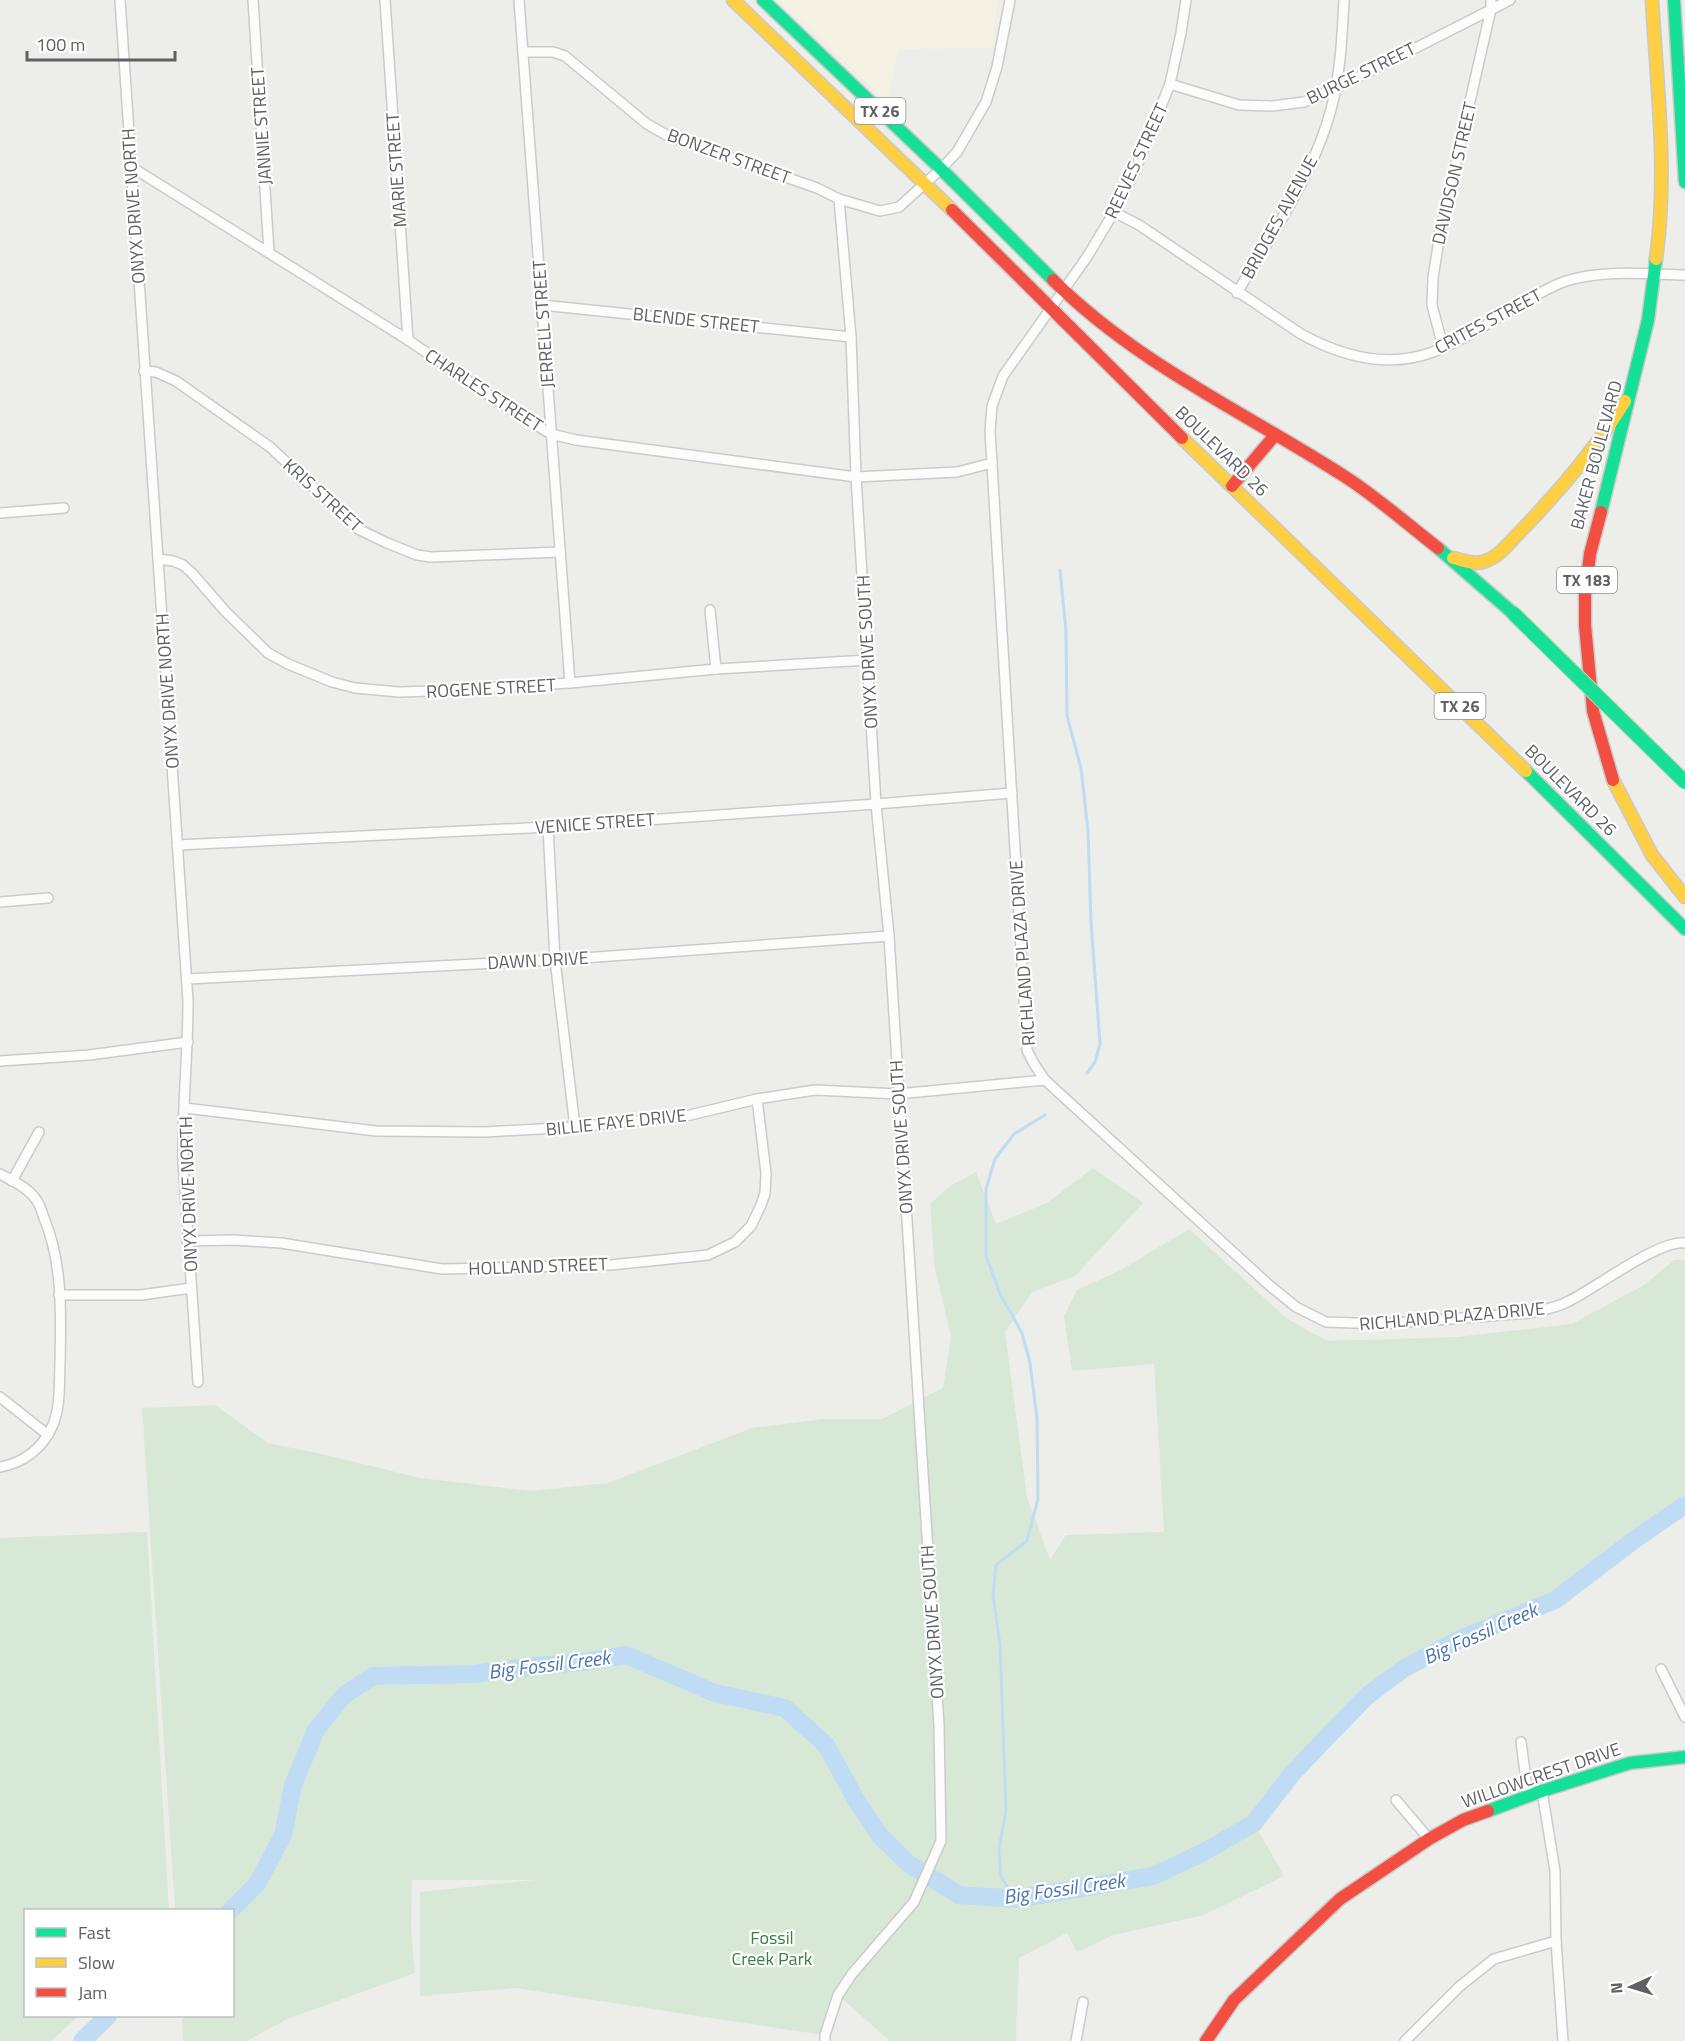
<svg xmlns="http://www.w3.org/2000/svg" width="1685" height="2041" viewBox="0 0 1685 2041" font-family="'Titillium Web',sans-serif">
  <rect width="100%" height="100%" fill="#edede9"/>
  <!-- commercial -->
  <polygon fill="#f5f2e4" points="777,0 997,0 992,48 899,49 887,101"/>
  <!-- green -->
  <g fill="#d7e9d6">
    <polygon points="1093,1168 1143,1203 1075,1276 1032,1292 1005,1332 1027,1497 1050,1560 1066,1535 1164,1532 1154,1364 1072,1371 1064,1316 1077,1290 1119,1271 1189,1229 1286,1318 1327,1341 1457,1337 1572,1324 1644,1285 1674,1260 1685,1260 1685,1505 1638,1537 1555,1600 1458,1640 1403,1669 1367,1696 1325,1739 1291,1775 1254,1823 1284,1876 1204,1915 1113,1935 1077,1952 1067,1933 1019,1958 1016,2041 890,2041 838,1995 913,1902 908,1899 912,1902 839,1988 823,2035 515,1988 420,1996 420,1892 535,1880 412,1880 411,1930 415,1973 287,2019 247,2041 183,2041 182,2016 232,2016 232,1910 175,1910 142,1408 215,1405 268,1443 326,1455 420,1478 531,1491 608,1483 752,1428 823,1419 882,1419 943,1388 951,1336 935,1269 930,1204 950,1186 976,1172 996,1224 1047,1203"/>
    <polygon points="147,1532 169,1910 26,1910 26,2016 79,2016 51,2041 0,2041 0,1538"/>
  </g>
  <g fill="none" stroke-linecap="round" stroke-linejoin="round">
    <!-- stream -->
    <g stroke="#c0dcf4" stroke-width="3">
      <polyline points="1060,570 1066,632 1067,716 1081,768 1088,831 1091,922 1100,1044 1095,1062 1087,1073"/>
      <polyline points="1016,1899 1001,1877 999,1849 1006,1810 1000,1645 993,1595 996,1565 1027,1541 1038,1499 1037,1419 1030,1363 1022,1333 1000,1294 986,1256 986,1189 995,1159 1014,1134 1045,1115"/>
    </g>
    <!-- river -->
    <g stroke="#c0dcf4" stroke-width="18">
      <polyline points="231,1910 257,1884 283,1835 293,1785 316,1730 344,1695 373,1676 473,1674 537,1666 583,1662 626,1655 715,1693 785,1708 826,1745 856,1800 881,1837 909,1864 959,1895 1016,1899 1153,1876 1202,1853 1254,1823 1291,1775 1325,1739 1367,1696 1403,1669 1458,1640 1555,1600 1638,1537 1685,1505"/>
      <polyline points="82,2041 108,2016"/>
    </g>
    <!-- street casing -->
    <g stroke="#cacbca" stroke-width="12">
      <g id="street">
        <path d="M120 0 188 1001C188 1055 182 1109 183 1162L198 1382"/>
        <polyline points="253,0 269,252"/>
        <polyline points="385,0 408,340"/>
        <polyline points="519,0 570,683"/>
        <path d="M1186 0 1181 33 1170 84 1134 173 1114 212 1087 257 1003 376 992 406 990 431 1027 1050 1034 1064 1045 1080 1269 1285 1296 1307 1326 1322 1383 1324 1529 1313C1542 1310 1557 1308 1569 1301 1596 1288 1658 1240 1685 1243"/>
        <polyline points="523,52 553,52 565,56 647,124 668,136 817,188 839,199 880,211 899,207 941,169 957,152 986,102 997,67 1010,0"/>
        <polyline points="1170,84 1239,105 1272,106 1304,102 1335,89 1510,0"/>
        <polyline points="130,166 408,340 511,410 551,434 576,440 856,477 957,472 992,463"/>
        <path d="M1114 212 1139 225 1301 334C1341 356 1387 369 1433 352 1460 342 1485 325 1509 311 1528 300 1546 288 1566 281 1604 269 1646 274 1685 275"/>
        <path d="M1237 293C1269 238 1308 183 1327 123 1340 84 1342 40 1344 0"/>
        <polyline points="542,305 851,337"/>
        <polyline points="1443,347 1432,305 1433,278 1440,233 1491,9 1491,0"/>
        <polyline points="144,371 156,372 176,381 270,447 358,529 387,543 417,555 431,557 560,552"/>
        <polyline points="0,513 64,508"/>
        <polyline points="158,559 173,561 183,565 192,573 225,611 268,653 288,664 332,682 355,688 399,692 432,691 570,683 716,669 868,660"/>
        <polyline points="710,610 716,669"/>
        <polyline points="548,827 555,960 575,1127"/>
        <polyline points="177,845 548,827 876,804 1012,793"/>
        <polyline points="0,902 48,898"/>
        <polyline points="187,979 555,960 889,936"/>
        <polyline points="0,1061 89,1055 188,1042"/>
        <polyline points="185,1108 376,1131 485,1132 575,1127 686,1116 757,1099 815,1090 898,1094 1045,1080"/>
        <path d="M0 1174C13 1181 29 1188 37 1201 40 1205 42 1212 44 1218 63 1263 61 1315 60 1363 59 1384 61 1407 52 1427 42 1449 23 1463 0 1467"/>
        <polyline points="12,1181 39,1132"/>
        <polyline points="187,1241 234,1240 281,1243 442,1269 611,1265 708,1255 735,1242 751,1226 761,1205 765,1193 766,1173 757,1099"/>
        <polyline points="59,1295 141,1295 191,1288"/>
        <polyline points="0,1397 48,1435"/>
        <polyline points="1661,1669 1685,1717"/>
        <polyline points="1521,1742 1528,1795"/>
        <polyline points="1542,1791 1555,1871 1556,1941 1563,2041"/>
        <polyline points="1396,1800 1429,1839"/>
        <polyline points="825,2041 825,2035 838,1995 852,1974 914,1902 941,1841 939,1725 889,936 876,804 856,477 851,337 839,199"/>
        <polyline points="1076,2041 1083,2002"/>
        <polyline points="1405,2041 1459,1987 1494,1959 1556,1941"/>
      </g>
    </g>
    <!-- fast casing -->
    <g stroke="#c9c9c9" stroke-width="15">
      <g id="fast">
        <polyline points="763,0 941,169 1053,280"/>
        <polyline points="1674,0 1685,182"/>
        <polyline points="1601,512 1648,320 1656,259"/>
        <polyline points="1438,548 1514,614"/>
        <polyline points="1526,771 1685,929"/>
        <polyline points="1488,1811 1542,1791 1630,1763 1685,1757"/>
      </g>
    </g>
    <!-- slow casing -->
    <g stroke="#c9c9c9" stroke-width="15">
      <g id="slow">
        <polyline points="733,0 952,210"/>
        <path d="M1652 0C1657 86 1668 174 1656 259"/>
        <polyline points="1182,438 1526,771"/>
        <path d="M1453 558C1466 561 1476 566 1488 560 1499 556 1508 544 1516 536 1556 495 1595 450 1625 401"/>
        <polyline points="1613,780 1652,855 1685,897"/>
      </g>
    </g>
    <!-- jam casing -->
    <g stroke="#c9c9c9" stroke-width="15">
      <g id="jam">
        <polyline points="952,210 1182,438"/>
        <path d="M1053 280C1137 364 1246 413 1344 476 1377 497 1407 524 1438 548"/>
        <polyline points="1232,486 1275,435"/>
        <polyline points="1601,512 1590,554 1585,595 1585,625 1593,711 1613,780"/>
        <polyline points="1206,2041 1234,2000 1340,1899 1429,1839 1463,1820 1488,1811"/>
      </g>
    </g>
    <!-- street -->
    <use href="#street" stroke="#fcfcfc" stroke-width="9"/>
    <!-- fast -->
    <use href="#fast" stroke="#16e098" stroke-width="12"/>
    <!-- slow -->
    <use href="#slow" stroke="#ffcf43" stroke-width="12"/>
    <!-- jam -->
    <use href="#jam" stroke="#f24e42" stroke-width="12"/>
    <!-- fast-bridge casing -->
    <g stroke="#d3ceb9" stroke-width="16" stroke-linecap="butt">
      <polyline id="fast-bridge" points="1514,614 1685,782"/>
    </g>
    <!-- fast-bridge -->
    <use href="#fast-bridge" stroke="#16e098" stroke-width="14"/>
  </g>
  <g text-anchor="middle" dominant-baseline="central" stroke-width="4.5" stroke-linejoin="round" paint-order="stroke">
    <!-- shield labels -->
    <g fill="#fff" stroke="#8e9094" stroke-width="1.5">
      <rect x="854.5" y="98" width="51" height="26" rx="4.5"/>
      <rect x="1557" y="567" width="60" height="26" rx="4.5"/>
      <rect x="1434.5" y="693" width="51" height="26" rx="4.5"/>
    </g>
    <g font-size="16" font-weight="bold" fill="#5e6166">
      <text x="880" y="111">TX 26</text>
      <text x="1587" y="580">TX 183</text>
      <text x="1460" y="706">TX 26</text>
    </g>
    <!-- street labels -->
    <g font-size="18" fill="#5e6166" stroke="#fff">
      <text transform="translate(1361 73) rotate(-26)">BURGE STREET</text>
      <text transform="translate(261 126) rotate(-94)">JANNIE STREET</text>
      <text transform="translate(729 156) rotate(20)">BONZER STREET</text>
      <text transform="translate(1136 161) rotate(-65)">REEVES STREET</text>
      <text transform="translate(396 170) rotate(-94)">MARIE STREET</text>
      <text transform="translate(1454 173) rotate(-77)">DAVIDSON STREET</text>
      <text transform="translate(133 206) rotate(-94)">ONYX DRIVE NORTH</text>
      <text transform="translate(1279 217) rotate(-61)">BRIDGES AVENUE</text>
      <text transform="translate(696 320) rotate(6)">BLENDE STREET</text>
      <text transform="translate(1488 321) rotate(-28)">CRITES STREET</text>
      <text transform="translate(543 324) rotate(-94)">JERRELL STREET</text>
      <text transform="translate(484 390) rotate(33)">CHARLES STREET</text>
      <text transform="translate(1222 451) rotate(44)">BOULEVARD 26</text>
      <text transform="translate(1596 455) rotate(-75)">BAKER BOULEVARD</text>
      <text transform="translate(323 495) rotate(42)">KRIS STREET</text>
      <text transform="translate(867 652) rotate(-93)">ONYX DRIVE SOUTH</text>
      <text transform="translate(491 688) rotate(-3)">ROGENE STREET</text>
      <text transform="translate(167 691) rotate(-94)">ONYX DRIVE NORTH</text>
      <text transform="translate(1571 790) rotate(45)">BOULEVARD 26</text>
      <text transform="translate(595 823) rotate(-4)">VENICE STREET</text>
      <text transform="translate(1022 953) rotate(-94)">RICHLAND PLAZA DRIVE</text>
      <text transform="translate(538 960) rotate(-3)">DAWN DRIVE</text>
      <text transform="translate(616 1122) rotate(-6)">BILLIE FAYE DRIVE</text>
      <text transform="translate(901 1137) rotate(-94)">ONYX DRIVE SOUTH</text>
      <text transform="translate(188 1194) rotate(-92)">ONYX DRIVE NORTH</text>
      <text transform="translate(538 1266) rotate(-2)">HOLLAND STREET</text>
      <text transform="translate(1452 1316) rotate(-5)">RICHLAND PLAZA DRIVE</text>
      <text transform="translate(932 1622) rotate(-94)">ONYX DRIVE SOUTH</text>
      <text transform="translate(1541 1775) rotate(-19)">WILLOWCREST DRIVE</text>
    </g>
    <!-- park labels -->
    <g font-size="18" fill="#3b8041" stroke="#fff">
      <text x="772" y="1937">Fossil<tspan x="772" dy="21">Creek Park</tspan></text>
    </g>
    <!-- water labels -->
    <g font-size="20" font-style="italic" fill="#4a74ab" stroke="#fff">
      <text transform="translate(1480 1633) rotate(-24)">Big Fossil Creek</text>
      <text transform="translate(549 1664) rotate(-7)">Big Fossil Creek</text>
      <text transform="translate(1064 1888) rotate(-8)">Big Fossil Creek</text>
    </g>
  </g>
  <!-- legend -->
  <rect x="24" y="1909" width="210" height="108" fill="#ffffff" stroke="#bfc0c2" stroke-width="1.5"/>
  <rect x="36" y="1928" width="30" height="9" fill="#16e098" stroke="#bfc0c2" stroke-width="1.5"/>
  <text x="78" y="1939" font-size="18" fill="#5e6166">Fast</text>
  <rect x="36" y="1958" width="30" height="9" fill="#ffcf43" stroke="#bfc0c2" stroke-width="1.5"/>
  <text x="78" y="1969" font-size="18" fill="#5e6166">Slow</text>
  <rect x="36" y="1988" width="30" height="9" fill="#f24e42" stroke="#bfc0c2" stroke-width="1.5"/>
  <text x="78" y="1999" font-size="18" fill="#5e6166">Jam</text>
  <!-- north arrow -->
  <g transform="translate(1631 1987) rotate(266)" stroke="#ffffff" stroke-width="4.5" paint-order="stroke">
  <path d="M0-4.5L10 22L0 15L-10 22Z" fill="#5e6166"/>
  <text y="-9" font-size="16" font-weight="bold" text-anchor="middle" fill="#5e6166">N</text>
  </g>
  <!-- scale -->
  <path d="M27 51v9h148v-9" fill="none" stroke="#5e6166" stroke-width="3"/>
  <text x="36" y="51" font-size="18" fill="#5e6166" stroke="#ffffff" stroke-width="4.5" paint-order="stroke">100 m</text>
</svg>
